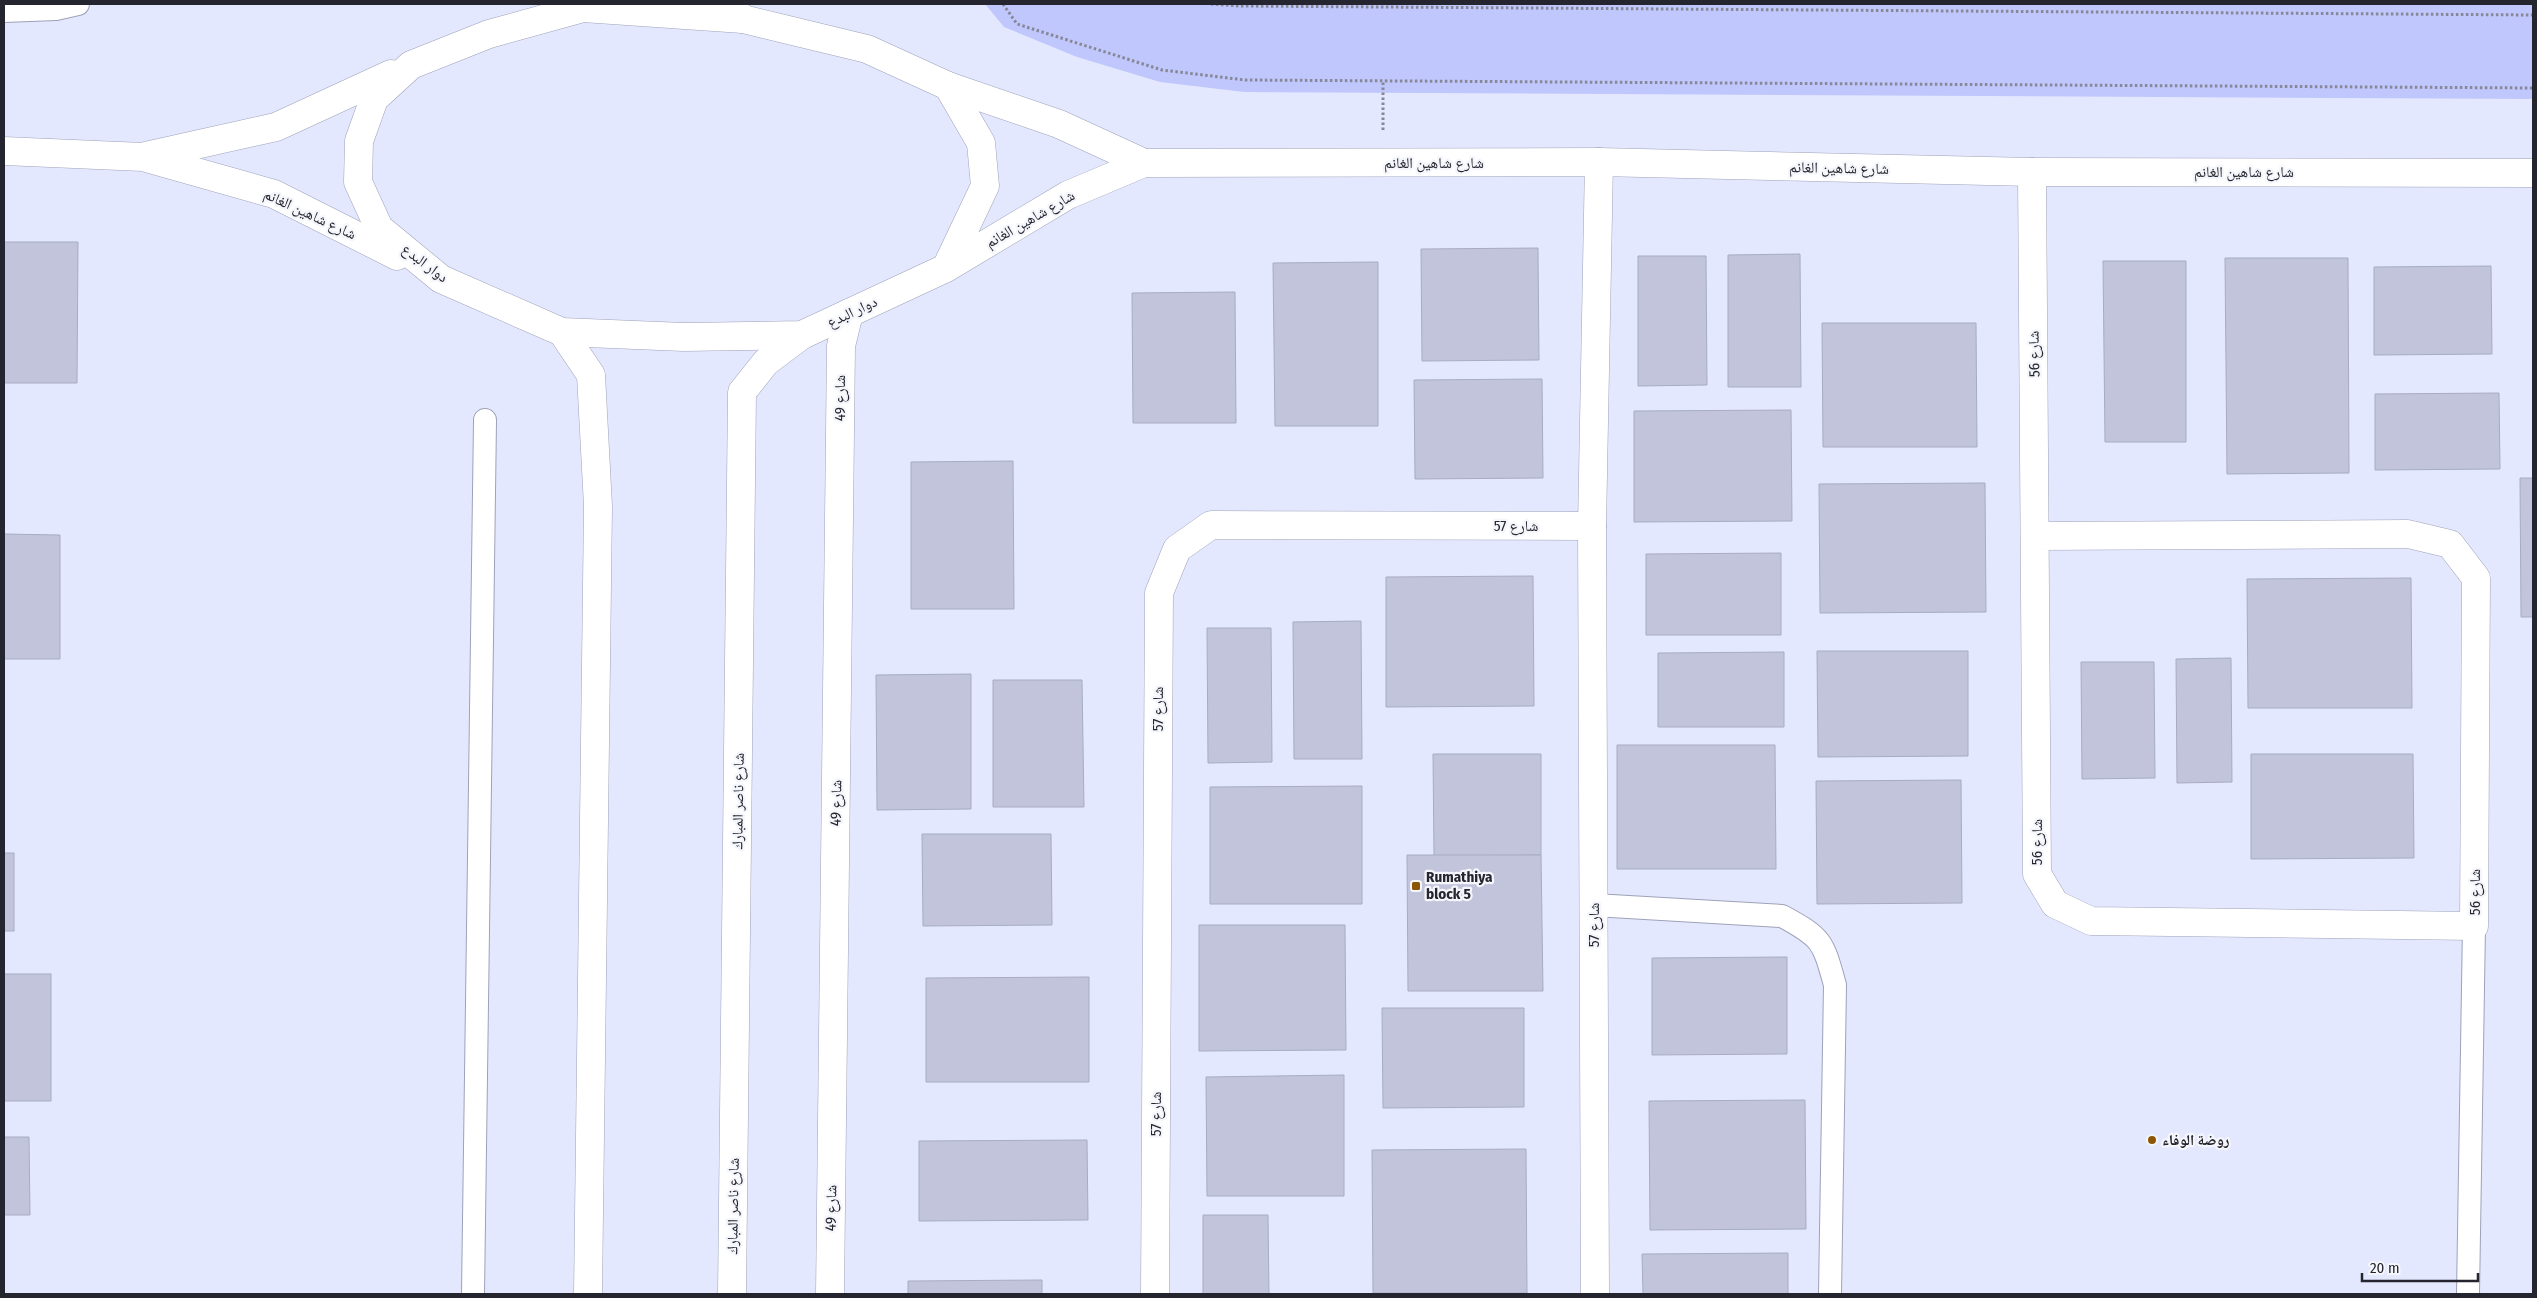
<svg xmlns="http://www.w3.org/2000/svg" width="2537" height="1298" viewBox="0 0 2537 1298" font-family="'Fira Sans Condensed','Noto Naskh Arabic',sans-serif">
  <rect width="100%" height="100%" fill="#e4e8ff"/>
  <!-- green -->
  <polygon fill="#c0c7fc" points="985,4 2533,4 2533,99 1244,92 1160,82 1077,57 1004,27"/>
  <!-- building -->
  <g fill="#c1c4db" stroke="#a8acc2">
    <polygon points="4,242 78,242 77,383 4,383"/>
    <polygon points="1538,248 1539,360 1422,361 1421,249"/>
    <polygon points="1800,254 1801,387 1728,387 1728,255"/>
    <polygon points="1638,256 1706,256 1707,385 1638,386"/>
    <polygon points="2225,258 2348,258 2349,473 2227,474"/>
    <polygon points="2103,261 2186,261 2186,442 2105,442"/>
    <polygon points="1378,262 1378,426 1275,426 1273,263"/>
    <polygon points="2491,266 2492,354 2374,355 2374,267"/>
    <polygon points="1235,292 1236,423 1133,423 1132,293"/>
    <polygon points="1822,323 1976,323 1977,447 1823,447"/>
    <polygon points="1542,379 1543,478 1415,479 1414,380"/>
    <polygon points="2499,393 2500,469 2375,470 2375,394"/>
    <polygon points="1791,410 1792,521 1634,522 1634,411"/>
    <polygon points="1013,461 1014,609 911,609 911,462"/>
    <polygon points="2520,478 2533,478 2533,617 2521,617"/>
    <polygon points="1985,483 1986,612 1820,613 1819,484"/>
    <polygon points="4,534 60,535 60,659 4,659"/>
    <polygon points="1781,553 1781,635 1646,635 1646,554"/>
    <polygon points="1533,576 1534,706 1386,707 1386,577"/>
    <polygon points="2411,578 2412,708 2248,708 2247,579"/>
    <polygon points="1361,621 1362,759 1294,759 1293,622"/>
    <polygon points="1207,628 1271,628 1272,762 1208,763"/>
    <polygon points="1817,651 1968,651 1968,756 1818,757"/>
    <polygon points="1784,652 1784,727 1658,727 1658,653"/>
    <polygon points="2231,658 2232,782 2177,783 2176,659"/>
    <polygon points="2081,662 2154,662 2155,778 2082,779"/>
    <polygon points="971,674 971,809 877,810 876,675"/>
    <polygon points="993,680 1082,680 1084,807 993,807"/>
    <polygon points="1617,745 1775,745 1776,869 1617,869"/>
    <polygon points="1433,754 1541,754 1541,855 1434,856"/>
    <polygon points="2251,754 2413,754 2414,858 2251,859"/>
    <polygon points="1961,780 1962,903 1817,904 1816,781"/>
    <polygon points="1362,786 1362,904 1210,904 1210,787"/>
    <polygon points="922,834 1051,834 1052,925 923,926"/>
    <rect x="4" y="853" width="10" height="78"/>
    <polygon points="1407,855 1541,855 1543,991 1408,991"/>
    <polygon points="1199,925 1345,925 1346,1050 1199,1051"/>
    <polygon points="1787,957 1787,1054 1652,1055 1652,958"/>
    <rect x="4" y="974" width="47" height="127"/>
    <polygon points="1089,977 1089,1082 926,1082 926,978"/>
    <polygon points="1382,1008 1524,1008 1524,1107 1383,1108"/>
    <polygon points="1344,1075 1344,1196 1207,1196 1206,1077"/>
    <polygon points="1805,1100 1806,1229 1650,1230 1649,1101"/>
    <polygon points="4,1137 29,1137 30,1215 4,1215"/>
    <polygon points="1087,1140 1088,1220 919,1221 919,1141"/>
    <polygon points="1526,1149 1527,1293 1373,1293 1372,1150"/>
    <polygon points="1203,1215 1268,1215 1269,1294 1203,1294"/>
    <polygon points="1788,1253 1788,1294 1643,1294 1642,1254"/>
    <polygon points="1042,1280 1042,1294 908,1294 908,1281"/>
  </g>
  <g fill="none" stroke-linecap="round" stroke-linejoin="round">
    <!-- service casing -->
    <g stroke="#9ea2b8" stroke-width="24">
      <g id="service">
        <polyline points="4,11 56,9 78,4"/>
        <path d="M1594 905 1782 916C1823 938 1823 942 1835 985L1830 1294"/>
        <polyline points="473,1294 485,420"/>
        <polyline points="2468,1294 2474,926"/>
      </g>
    </g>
    <!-- minor casing -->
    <g stroke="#9ea2b8" stroke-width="29">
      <g id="minor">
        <polyline points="2032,172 2037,874 2055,904 2091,921 2474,926 2476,578 2450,544 2408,534 2036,536"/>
        <polyline points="830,1294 841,346 849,313"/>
        <polyline points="1155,1294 1159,593 1177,549 1211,525 1592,526"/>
        <polyline points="1595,1294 1592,526 1599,162"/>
      </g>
    </g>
    <!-- tertiary casing -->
    <g stroke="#9ea2b8" stroke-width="29">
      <g id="tertiary">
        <polygon points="583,8 743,19 867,49 948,86 981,143 985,186 946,268 802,335 684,337 562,332 441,279 379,228 358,182 359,141 374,99 411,65 489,34"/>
        <polyline points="948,86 1059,124 1144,163"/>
        <polyline points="4,151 143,157 274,194 397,256"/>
        <polyline points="146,156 276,127 391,74"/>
        <polyline points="946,268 1068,195 1144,163 1599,162 2032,172 2533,173"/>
        <polyline points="562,332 591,375 598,506 588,1294"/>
        <polyline points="732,1294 742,392 766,362 802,335"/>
      </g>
    </g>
    <!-- primary casing -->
    <g stroke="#9ea2b8" stroke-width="29">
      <g id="primary">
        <polyline points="727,4 743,19"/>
        <polyline points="583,8 590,4"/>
      </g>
    </g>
    <!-- path -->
    <g stroke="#868898" stroke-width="3" stroke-dasharray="2.5 2.5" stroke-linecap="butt">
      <polyline points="1003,4 1017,24 1162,70 1245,80 2533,88"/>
      <polyline points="1211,4 1239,6 2533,15"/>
      <polyline points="1383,130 1383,81"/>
    </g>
    <!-- service -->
    <use href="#service" stroke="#fff" stroke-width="22"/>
    <!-- minor -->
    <use href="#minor" stroke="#fff" stroke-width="28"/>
    <!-- tertiary -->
    <use href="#tertiary" stroke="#fff" stroke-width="28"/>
    <!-- primary -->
    <use href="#primary" stroke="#fff" stroke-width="28"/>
  </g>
  <!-- markers -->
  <g fill="#8c5606" stroke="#f5f6fb" stroke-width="2">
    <rect x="1411" y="881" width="10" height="10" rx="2.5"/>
    <circle cx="2152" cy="1140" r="5"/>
  </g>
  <g text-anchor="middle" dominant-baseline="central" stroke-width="4.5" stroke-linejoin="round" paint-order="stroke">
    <!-- street labels -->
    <g font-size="15" fill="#24252e" stroke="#f5f6fb">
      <text x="1434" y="163">شارع شاهين الغانم</text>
      <text transform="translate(1839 168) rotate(1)">شارع شاهين الغانم</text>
      <text x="2244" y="172">شارع شاهين الغانم</text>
      <text transform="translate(310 214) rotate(25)">شارع شاهين الغانم</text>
      <text transform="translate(1030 219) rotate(-30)">شارع شاهين الغانم</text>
      <text transform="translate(425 263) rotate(37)">دوار البدع</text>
      <text transform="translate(852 312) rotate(-25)">دوار البدع</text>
      <text transform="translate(2034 354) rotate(-91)">شارع 56</text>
      <text transform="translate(840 398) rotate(-90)">شارع 49</text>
      <text x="1516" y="526">شارع 57</text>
      <text transform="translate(1158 709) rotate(-90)">شارع 57</text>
      <text transform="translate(738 801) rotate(-89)">شارع ناصر المبارك</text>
      <text transform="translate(836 803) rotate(-89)">شارع 49</text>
      <text transform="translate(2037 842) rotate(-90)">شارع 56</text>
      <text transform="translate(2475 892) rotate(-90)">شارع 56</text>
      <text transform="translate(1594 925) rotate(-90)">شارع 57</text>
      <text transform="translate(1156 1114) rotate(-90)">شارع 57</text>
      <text transform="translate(733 1206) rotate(-89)">شارع ناصر المبارك</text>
      <text transform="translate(831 1208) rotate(-89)">شارع 49</text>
    </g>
    <!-- poi labels -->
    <g font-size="15" font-weight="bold" fill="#24252e" stroke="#f5f6fb" text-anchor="start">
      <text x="1426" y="877">Rumathiya<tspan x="1426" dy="17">block 5</tspan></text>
      <text x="2162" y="1140">روضة الوفاء</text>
    </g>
  </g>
  <!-- border -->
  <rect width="2537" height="1298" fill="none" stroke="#24252e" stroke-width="10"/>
  <!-- scale -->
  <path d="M2362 1273v8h116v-8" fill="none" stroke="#24252e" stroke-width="2.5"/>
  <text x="2370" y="1273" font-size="15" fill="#24252e" stroke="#f5f6fb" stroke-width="4" paint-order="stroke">20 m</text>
</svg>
